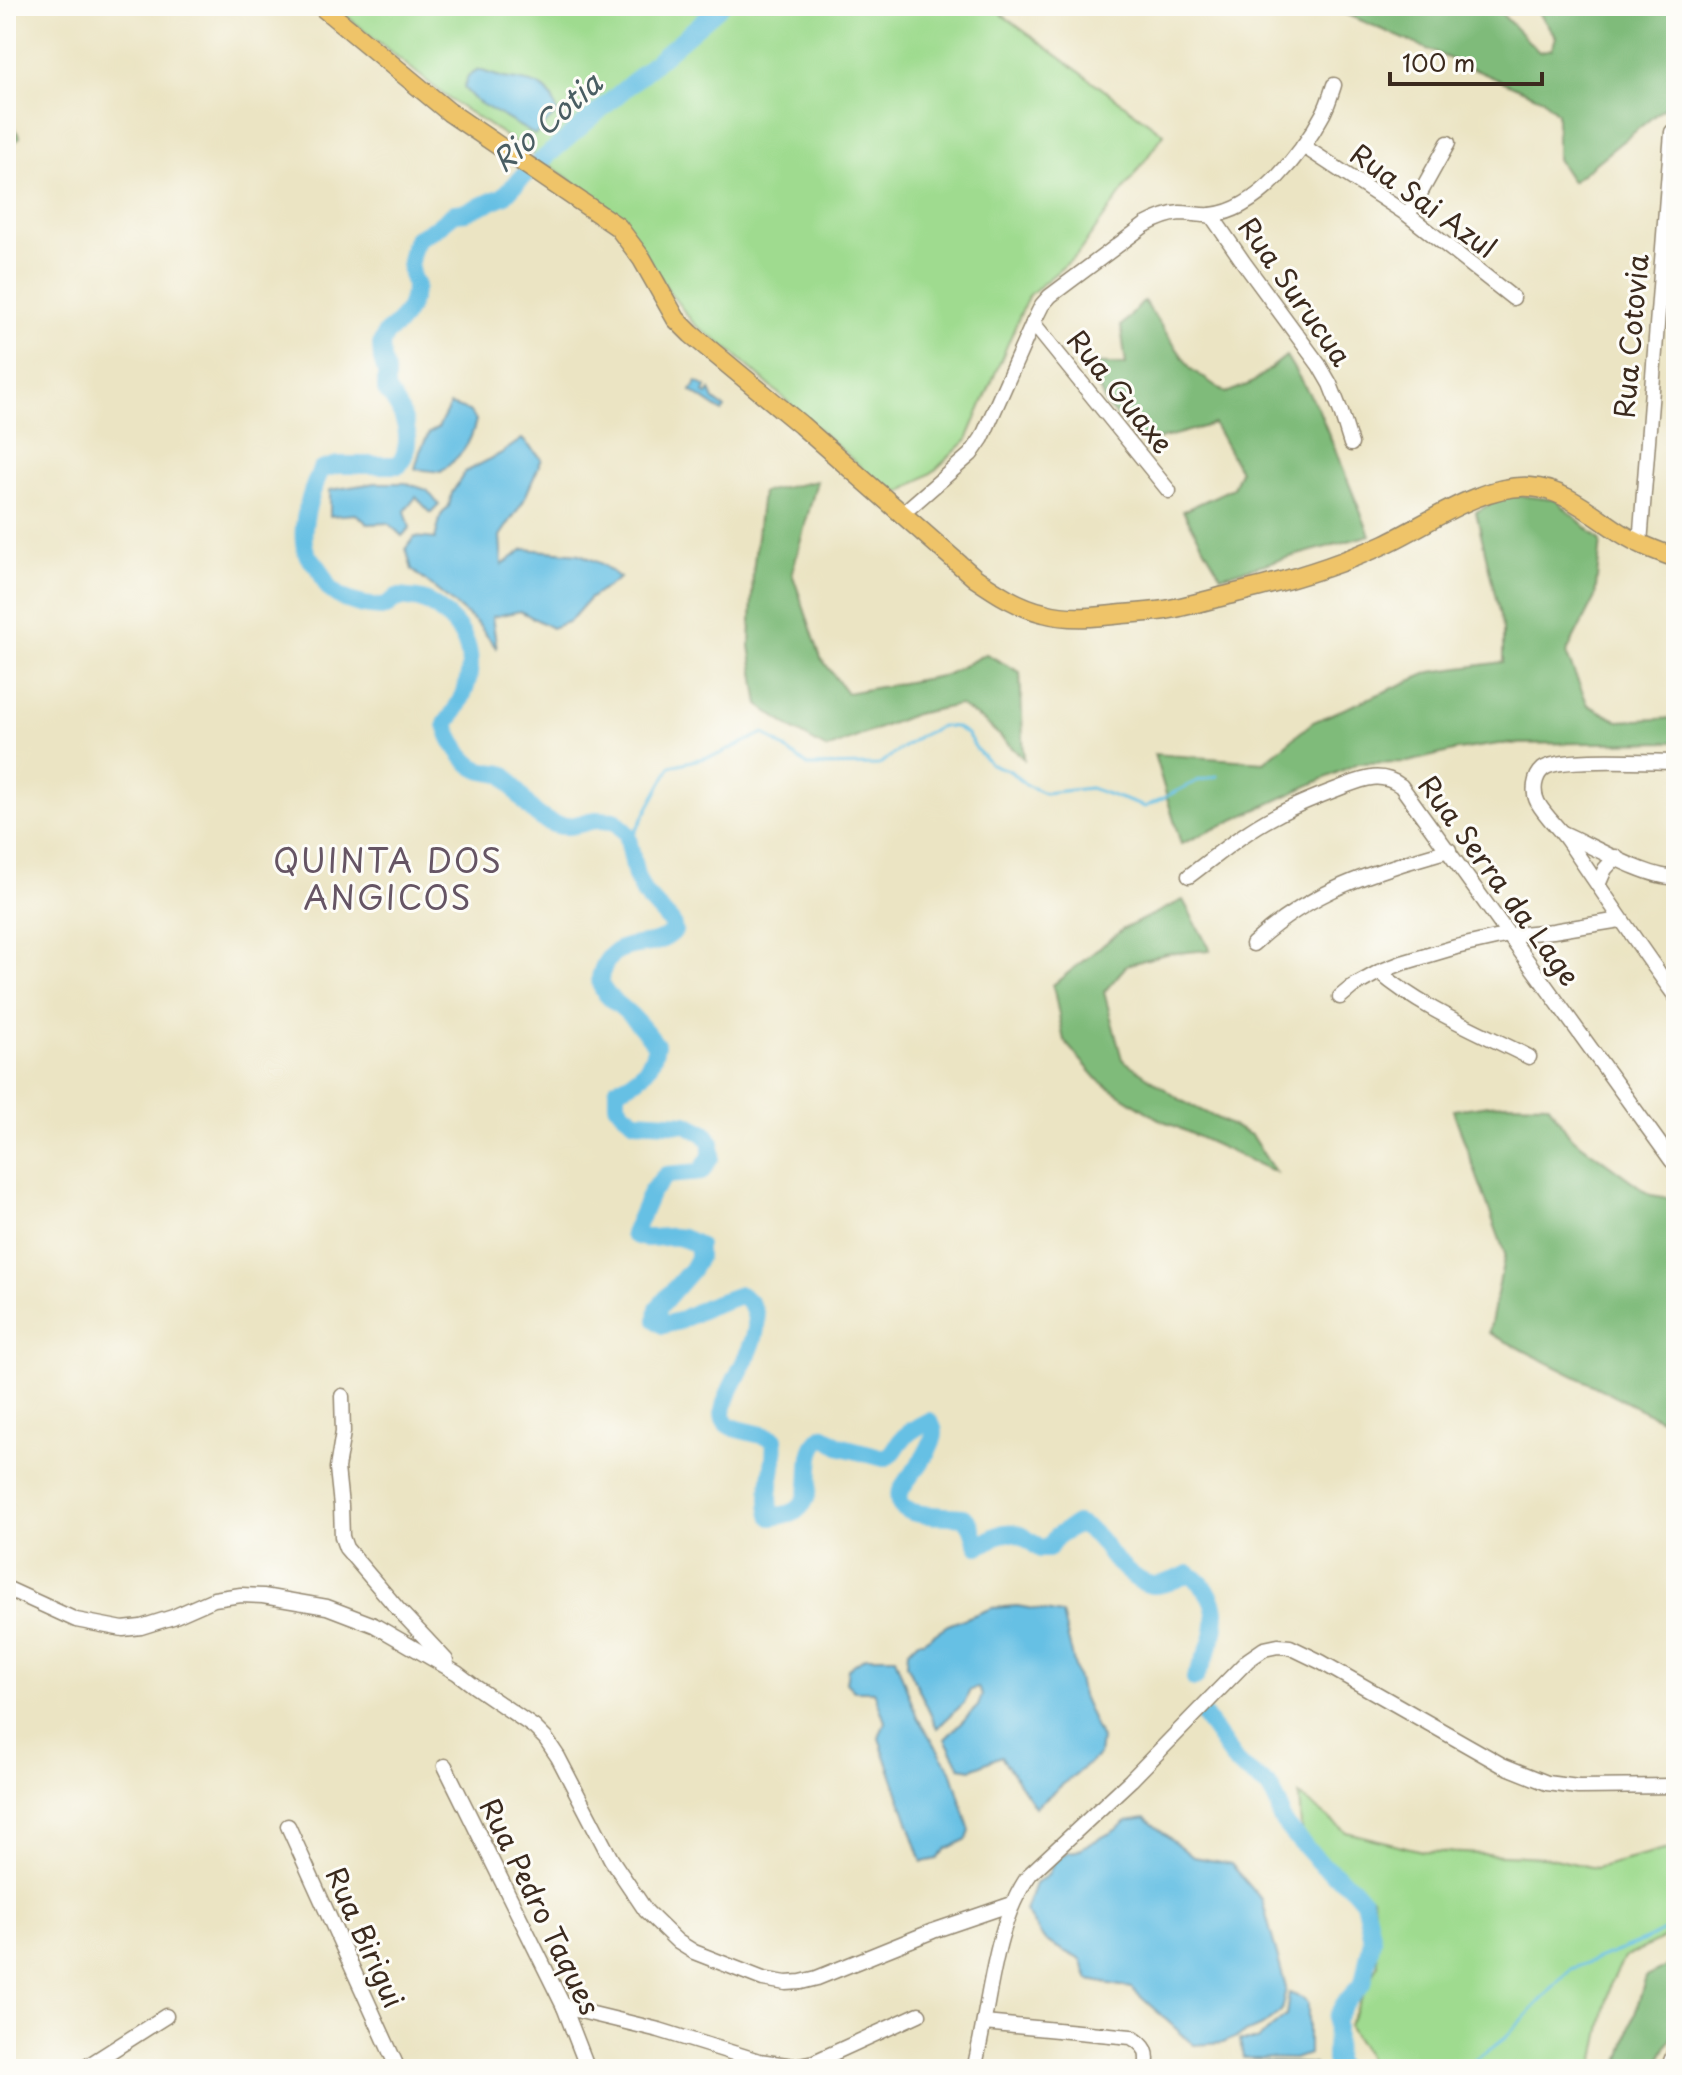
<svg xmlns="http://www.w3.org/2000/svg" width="1682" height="2075" viewBox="0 0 1682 2075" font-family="'Playpen Sans',sans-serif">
  <rect width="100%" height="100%" fill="#fdfcf7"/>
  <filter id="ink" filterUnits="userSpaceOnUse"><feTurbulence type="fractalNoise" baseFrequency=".0125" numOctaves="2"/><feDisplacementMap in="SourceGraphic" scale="16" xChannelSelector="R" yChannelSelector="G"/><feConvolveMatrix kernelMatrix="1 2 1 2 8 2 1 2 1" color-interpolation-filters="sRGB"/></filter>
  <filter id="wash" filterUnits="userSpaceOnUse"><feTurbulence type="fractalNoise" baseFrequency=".006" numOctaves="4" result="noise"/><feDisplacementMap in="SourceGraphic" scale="32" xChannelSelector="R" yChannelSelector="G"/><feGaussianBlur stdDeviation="1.8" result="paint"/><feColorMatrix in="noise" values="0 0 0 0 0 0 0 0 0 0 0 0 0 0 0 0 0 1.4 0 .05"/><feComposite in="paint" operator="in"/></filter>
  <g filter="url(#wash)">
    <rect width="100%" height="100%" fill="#ebe4c3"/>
    <!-- green -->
    <g fill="#9fdb8f" stroke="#6d8256" stroke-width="2">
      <polygon points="334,6 990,6 1164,134 1076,256 1028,296 967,440 934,471 901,492 876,481 732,352 694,324 670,293 629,228 607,206 555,169 449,99"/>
      <polygon points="1299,1795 1346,1832 1422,1851 1545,1857 1595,1868 1676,1847 1676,1932 1624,1958 1610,1985 1593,2069 1372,2069 1366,2054 1348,2026 1378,1965 1373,1898 1302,1844"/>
    </g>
    <!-- forest -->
    <g fill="#7fbb7a" stroke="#5d724c" stroke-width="2">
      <polygon points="1337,6 1494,6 1539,52 1552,49 1556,37 1534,6 1676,6 1676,98 1572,182 1557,159 1557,113 1543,99 1337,10"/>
      <polygon points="6,115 20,137 6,152"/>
      <polygon points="1144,301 1191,369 1226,393 1252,383 1286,356 1318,408 1370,535 1221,576 1183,511 1233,488 1240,471 1214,424 1145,443 1107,407 1088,363 1126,365 1121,326"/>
      <polygon points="817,481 792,573 821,658 847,693 946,675 986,654 1020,672 1024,759 985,722 959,705 915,714 827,749 792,729 759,705 750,646 753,572 762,492"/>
      <polygon points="1508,494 1556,500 1601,541 1595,597 1566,654 1588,705 1618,721 1676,718 1676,742 1499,744 1458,750 1408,762 1358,763 1181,844 1154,754 1264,762 1313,722 1431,672 1503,662 1503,629 1476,512"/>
      <polygon points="1183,900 1210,950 1165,954 1127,965 1104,992 1122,1059 1182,1101 1251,1135 1275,1172 1157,1118 1099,1081 1064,1041 1053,985 1123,929"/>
      <polygon points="1504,1103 1548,1104 1570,1136 1651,1195 1676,1199 1676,1427 1489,1333 1505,1254 1453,1110"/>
      <polygon points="1676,1962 1676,2029 1660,2059 1661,2069 1618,2069 1646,1977"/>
    </g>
    <!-- water -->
    <g fill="#66c0e4" stroke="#507581" stroke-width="2">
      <path d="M479 70C488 73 496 76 504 78 531 83 551 81 557 113L535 135 476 101 464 88 468 76Z"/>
      <polygon points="697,382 706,387 704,393 707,395 710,390 714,400 725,408 722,412 691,391"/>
      <path d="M450 405 469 411 476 420C470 447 461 455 441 472L415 469 420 451 429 433 438 428Z"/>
      <polygon points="522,439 542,459 523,502 500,536 502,565 524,549 580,554 602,564 620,578 589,599 570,621 552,628 520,611 492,617 497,649 477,623 412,570 406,548 415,537 435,539 441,515 449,506 452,493 465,472 500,454"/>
      <polygon points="375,483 406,483 427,490 439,505 431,513 416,497 405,511 410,528 402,536 388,523 368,524 356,514 330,516 330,490"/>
      <polygon points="1017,1606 1062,1614 1082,1696 1101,1739 1099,1755 1035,1807 1001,1756 972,1769 960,1767 945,1739 978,1706 982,1695 978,1688 970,1690 964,1703 937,1728 907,1664 908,1651 918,1641 923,1641 948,1625 992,1608"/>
      <polygon points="865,1657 895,1657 917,1717 951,1770 970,1831 967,1839 946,1849 937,1859 922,1862 879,1738 885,1722 874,1691 854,1691 846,1683 848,1669"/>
      <polygon points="1145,1818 1193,1857 1231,1864 1262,1900 1286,1988 1281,2011 1264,2025 1223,2043 1194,2045 1131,1988 1089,1980 1081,1960 1045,1941 1025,1911 1035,1884 1048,1875 1054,1862 1068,1852 1076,1851 1114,1831 1127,1821"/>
      <polygon points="1289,1993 1305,1999 1308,2003 1308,2054 1294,2059 1243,2058 1240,2040 1257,2040 1286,2016"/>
      <polygon points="1255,2062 1313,2064 1319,2069 1211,2069"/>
    </g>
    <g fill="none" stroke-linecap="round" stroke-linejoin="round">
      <!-- stream -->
      <g stroke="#66c0e4" stroke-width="3">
        <polyline points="629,843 671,766 720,754 764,733 808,766 878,765 918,737 941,726 956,727 967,734 977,750 991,764 1010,771 1026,785 1044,793 1090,788 1145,807 1197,781 1217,776"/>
        <polyline points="1463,2069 1505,2038 1571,1969 1644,1941 1676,1925"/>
      </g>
      <!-- river -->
      <g stroke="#66c0e4" stroke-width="18">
        <path d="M721 6 520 179 504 196 466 212 455 213 436 228 416 239C410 257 406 268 416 286L409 308 399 323 386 333 381 345 382 359 386 372V390C404 411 416 440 399 465H337L321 470C311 491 296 534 308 556 311 561 317 564 320 570 324 577 326 587 332 591 346 603 369 607 386 607L397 597C405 598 414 598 422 600 429 602 437 608 443 613 483 645 473 687 446 724 450 740 464 764 480 770 487 773 497 772 505 775 520 795 536 825 565 826 575 827 586 821 596 820 602 820 609 821 615 821L627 834 636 876 644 893 672 923 674 931C659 946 645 942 627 947 615 950 609 956 604 966 601 973 599 977 601 985 605 997 618 1003 627 1012 638 1022 647 1033 656 1045 652 1069 639 1080 617 1089V1104L623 1112 635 1121 686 1124 705 1134 711 1143V1156L701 1172 666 1175 651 1192 633 1234C654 1246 671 1226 698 1246V1258L692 1269 658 1308 657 1320 663 1325 679 1321 709 1306 740 1295C791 1326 704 1401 727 1424 735 1431 762 1433 774 1439 778 1465 763 1491 772 1517 780 1515 790 1515 797 1510 821 1492 798 1452 824 1436L839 1446 884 1458C893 1454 894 1451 899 1443 906 1433 918 1426 929 1421 932 1425 934 1428 934 1433 934 1440 925 1456 921 1462 912 1476 881 1503 912 1512 928 1517 947 1515 963 1517 975 1526 972 1534 978 1546 985 1544 990 1539 996 1536 1014 1527 1027 1538 1040 1549H1048L1056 1537 1077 1524C1093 1530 1100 1539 1109 1553 1113 1560 1121 1565 1127 1571 1151 1593 1161 1585 1189 1574 1232 1603 1214 1641 1195 1678"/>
        <polyline points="1205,1717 1236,1763 1269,1787 1279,1805 1281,1819 1293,1834 1321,1864 1352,1887 1364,1901 1372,1939 1363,1983 1344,2004 1336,2019 1335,2060 1339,2069"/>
      </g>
    </g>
  </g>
  <g filter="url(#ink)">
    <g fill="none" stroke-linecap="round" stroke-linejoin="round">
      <!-- minor casing -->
      <g stroke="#938770" stroke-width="17">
        <g id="minor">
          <polyline points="1303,146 1408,215 1513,298"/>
          <polyline points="1211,215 1244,263 1319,365 1330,384 1341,412 1351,444"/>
          <polyline points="1408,215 1448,143"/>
          <polyline points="1033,323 1169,491"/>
          <path d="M902 514 971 454 982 438 1033 323 1042 305 1050 296 1145 225C1156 219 1168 214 1180 213 1191 213 1201 216 1211 215 1258 211 1303 152 1323 114 1328 105 1331 94 1334 85"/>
          <polyline points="1640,544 1672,132"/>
          <path d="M1676 762C1652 762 1558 756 1543 769 1534 777 1532 792 1538 803 1546 817 1559 828 1568 841 1604 894 1639 946 1676 997"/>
          <path d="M1563 833C1588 844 1651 880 1676 877"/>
          <path d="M1189 876C1217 855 1244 832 1275 816 1295 805 1316 797 1337 789 1361 780 1379 770 1401 786L1672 1161"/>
          <polyline points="1598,885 1605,869 1616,857"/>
          <path d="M1253 944C1312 889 1373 872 1449 850"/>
          <path d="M1379 972C1422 1009 1478 1031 1529 1057"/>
          <polyline points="1340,997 1352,987 1379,972 1402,963 1456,947 1509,935 1553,931 1620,920"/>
          <polyline points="342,1396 343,1432 337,1468 341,1506 342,1537 346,1548 397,1608 446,1660"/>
          <polyline points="6,1588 76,1620 123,1629 141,1627 173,1617 214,1599 241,1595 263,1596 327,1607 374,1625 457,1673 474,1686 534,1727 546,1739 558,1757 611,1859 646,1911 678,1942 694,1952 763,1979 786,1983 801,1982 817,1978 933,1931 1012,1904"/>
          <polyline points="445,1766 564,2007 588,2069"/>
          <polyline points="288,1826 398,2069"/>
          <polyline points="564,2007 659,2030 759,2061 794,2066 814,2062 919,2014"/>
          <path d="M984 2023 1131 2037C1146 2046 1149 2052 1146 2069"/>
          <polyline points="83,2069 166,2016"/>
          <path d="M974 2069C990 2007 992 1926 1030 1874L1131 1780 1248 1660 1264 1649 1278 1646 1290 1647 1321 1662 1502 1765 1547 1783 1578 1787 1676 1786"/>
          <polyline points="1668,2069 1676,2048"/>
        </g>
      </g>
      <!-- major casing -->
      <g stroke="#938770" stroke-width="21">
        <path id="major" d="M321 6 449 112 618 227 642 259 676 319 691 334 801 425 975 578C997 593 1018 607 1044 613 1069 620 1097 617 1123 614 1137 613 1151 612 1165 610 1189 606 1212 599 1236 593 1287 581 1337 566 1385 544 1428 524 1481 484 1530 487 1565 489 1593 515 1621 533 1638 544 1657 551 1676 558"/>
      </g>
      <!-- minor -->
      <use href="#minor" stroke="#fff" stroke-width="14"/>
      <!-- major -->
      <use href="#major" stroke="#efc469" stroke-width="18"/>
    </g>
  </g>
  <g text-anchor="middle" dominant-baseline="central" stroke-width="6" stroke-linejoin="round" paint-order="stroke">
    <!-- street labels -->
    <g font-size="28" fill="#3b2a1e" stroke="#fdfcf7">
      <text transform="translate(1424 200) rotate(36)">Rua Sai Azul</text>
      <text transform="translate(1296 291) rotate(55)">Rua Surucua</text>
      <text transform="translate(1630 336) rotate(-85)">Rua Cotovia</text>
      <text transform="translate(1121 391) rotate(51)">Rua Guaxe</text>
      <text transform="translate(1500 880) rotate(54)">Rua Serra da Lage</text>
      <text transform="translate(541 1906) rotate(64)">Rua Pedro Taques</text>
      <text transform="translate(366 1937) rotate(66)">Rua Birigui</text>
    </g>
    <!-- water labels -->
    <g font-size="30" font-style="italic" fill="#4a5e63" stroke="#fdfcf7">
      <text transform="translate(546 121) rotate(-41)">Rio Cotia</text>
    </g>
    <!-- quarter labels -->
    <g font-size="32" letter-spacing="2" fill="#665564" stroke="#fdfcf7">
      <text x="388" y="860">QUINTA DOS<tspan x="388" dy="37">ANGICOS</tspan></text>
    </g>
  </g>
  <!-- margin -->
  <rect width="1682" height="2075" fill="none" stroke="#fdfcf7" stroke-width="32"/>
  <!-- scale -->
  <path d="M1390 72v12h152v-12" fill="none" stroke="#3b2a1e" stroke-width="4"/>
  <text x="1402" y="72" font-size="24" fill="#3b2a1e" stroke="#fdfcf7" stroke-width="6" paint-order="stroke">100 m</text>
</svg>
